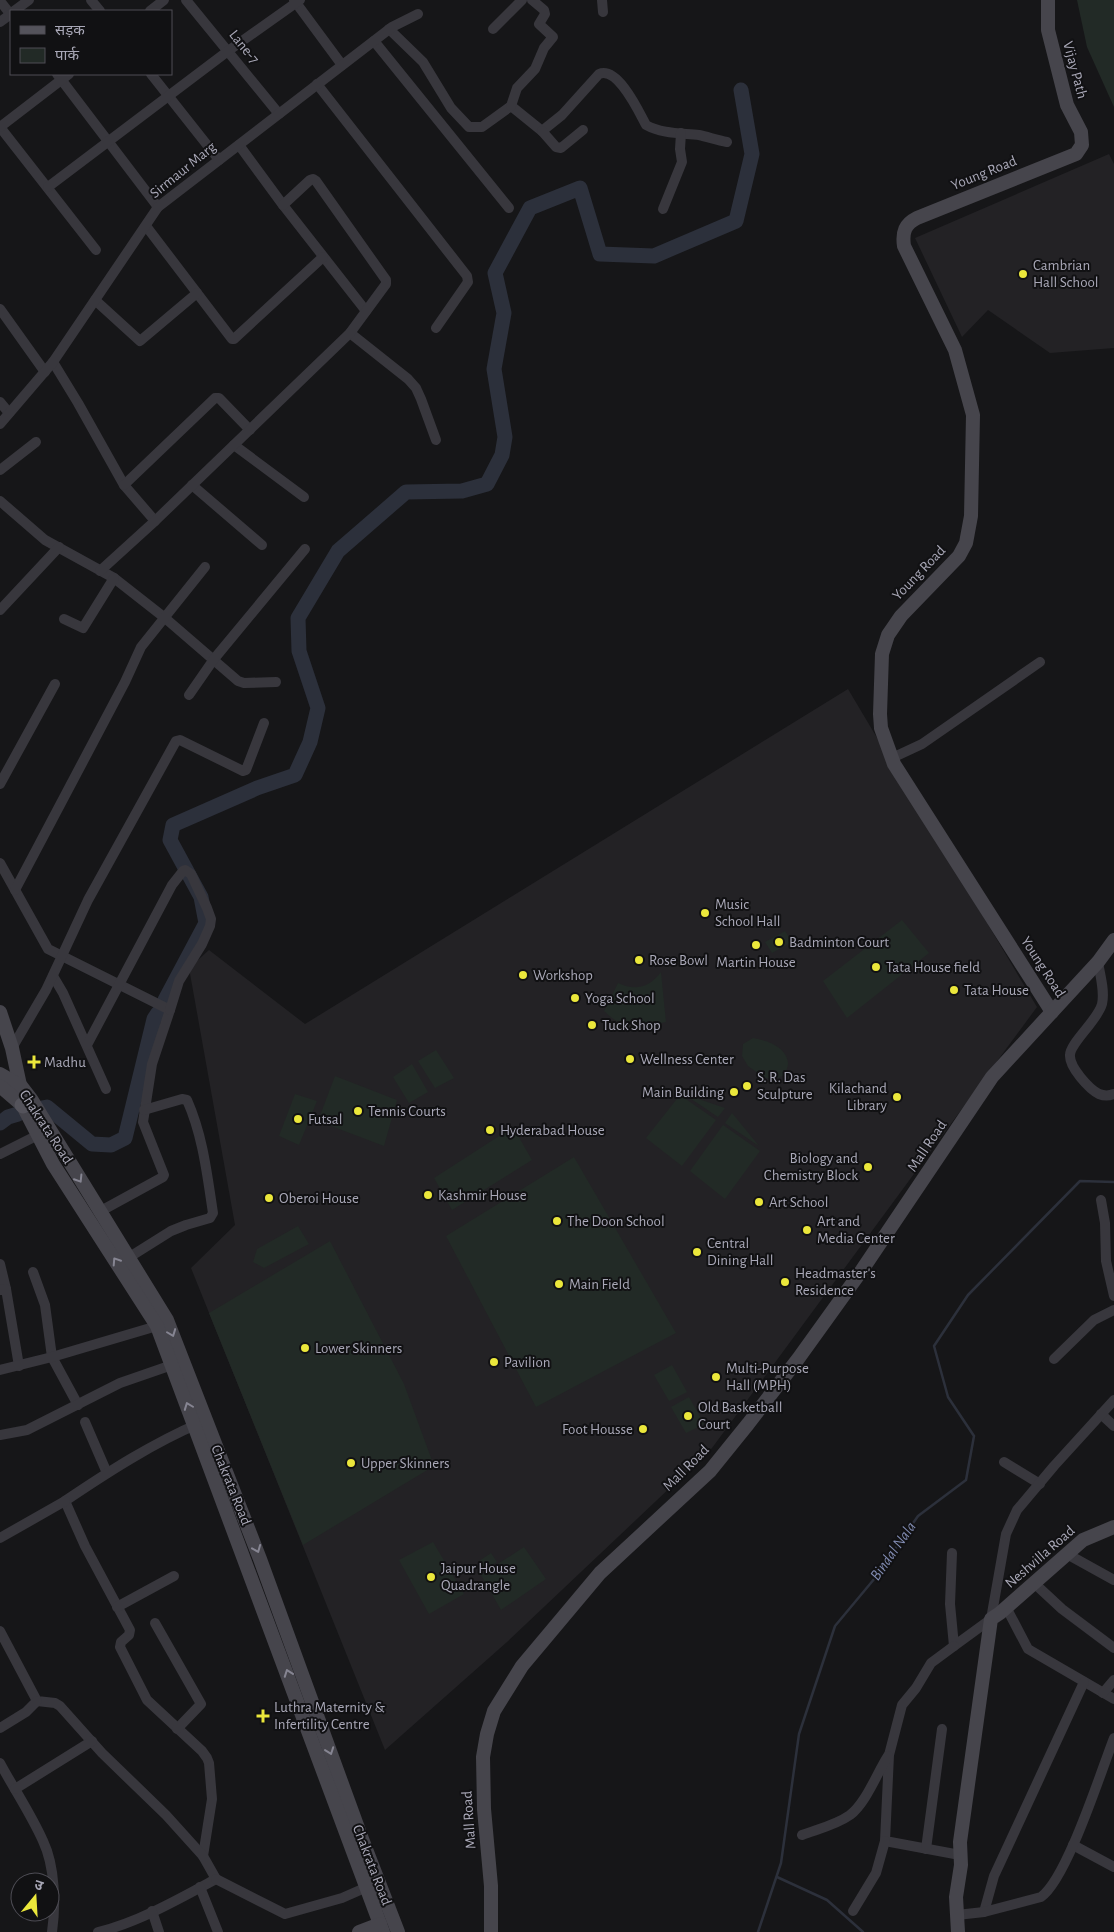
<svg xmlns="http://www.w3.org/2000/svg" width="1114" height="1932" viewBox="0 0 1114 1932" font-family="'Alegreya Sans','Noto Sans Devanagari',sans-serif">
  <rect width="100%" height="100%" fill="#161618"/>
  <!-- built -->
  <g fill="#232225">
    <polygon points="1109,154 1114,164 1114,348 1050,353 988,310 962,337 915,238"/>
    <polygon points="848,689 1037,1007 712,1448 507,1642 385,1750 191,1268 235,1225 189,968 209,950 305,1024"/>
  </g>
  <!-- green -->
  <g fill="#222a26">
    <polygon points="1077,0 1114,0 1114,107 1087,47"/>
    <polygon points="902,920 929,953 847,1018 823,981"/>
    <polygon points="785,931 792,942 772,953 765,942"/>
    <path d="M661 972 666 1022C651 1026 632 1027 617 1021 612 1019 608 1014 604 1011L618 983C635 991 649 988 661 972Z"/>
    <path d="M753 1038C766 1040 786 1046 788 1063 788 1066 786 1072 785 1075L775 1079 765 1078 748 1066 742 1056 743 1044Z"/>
    <polygon points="436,1050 454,1078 435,1088 418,1061"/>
    <polygon points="412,1064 428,1092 409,1103 393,1077"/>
    <polygon points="335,1076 397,1100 384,1146 318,1121"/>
    <polygon points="295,1094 317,1101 299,1145 279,1136"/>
    <polygon points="684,1094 725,1108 718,1117"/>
    <polygon points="680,1095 716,1120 682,1166 646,1138"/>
    <polygon points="732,1113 759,1146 725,1123"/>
    <polygon points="723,1125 760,1151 725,1199 690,1171"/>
    <polygon points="513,1127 532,1160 452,1210 434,1178"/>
    <polygon points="574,1157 676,1333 536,1407 446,1236"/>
    <polygon points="298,1226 309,1244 264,1268 253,1262 257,1249"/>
    <polygon points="330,1241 404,1384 434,1466 303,1545 209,1313"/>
    <polygon points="672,1365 687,1392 669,1401 654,1375"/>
    <polygon points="689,1397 704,1424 686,1433 671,1407"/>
    <polygon points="433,1542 464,1594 429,1614 399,1560"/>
    <polygon points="524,1547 546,1579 501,1610 481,1575"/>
    <polygon points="491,1553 497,1562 484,1570 479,1561"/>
  </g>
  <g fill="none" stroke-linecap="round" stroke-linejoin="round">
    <!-- stream -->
    <g stroke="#2c303b" stroke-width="2.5">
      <polyline points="777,1877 827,1900 863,1932"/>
      <polyline points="758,1932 781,1863 799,1734 835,1626 875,1578 918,1516 966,1480 974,1436 948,1397 934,1346 968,1295 1080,1181 1114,1182"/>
    </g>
    <!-- river -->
    <g stroke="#2c303b" stroke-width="15">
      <polyline points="165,1000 206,923 201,897 170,840 173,825 257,788 295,775 310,742 318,708 299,651 298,618 338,551 406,492 462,491 487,484 502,455 505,437 494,369 504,313 495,273 530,208 580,188 600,254 654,256 736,221 752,154 741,90"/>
      <polyline points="42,1108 47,1107 92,1144 111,1145 125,1138 154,1019 158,1013"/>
      <polyline points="0,1123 8,1117 18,1114"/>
    </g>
    <!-- street -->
    <g stroke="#38373d" stroke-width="10">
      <polyline points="91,0 100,11"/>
      <polyline points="186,0 279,114"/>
      <polyline points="294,0 342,65"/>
      <polyline points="602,0 603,12"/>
      <polyline points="0,1 11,15"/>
      <polyline points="14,11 29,0"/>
      <polyline points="150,11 164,0"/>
      <polyline points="0,22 11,14"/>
      <path d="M389 29 423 62 451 108 469 127H482L511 106 542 131 562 115 599 74C618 66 639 112 646 125 662 134 682 133 699 135 708 137 717 140 727 142"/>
      <polyline points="493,29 522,0"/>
      <polyline points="374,41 509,208"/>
      <polyline points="57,74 158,207"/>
      <polyline points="151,74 219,160"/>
      <polyline points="317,84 467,276 468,282 436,328"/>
      <polyline points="511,106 517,88 535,69 544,48 553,37 539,24 545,14 544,10 532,0"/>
      <polyline points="0,127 96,250"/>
      <polyline points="0,127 69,74"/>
      <polyline points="542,131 556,147 561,148 583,130"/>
      <polyline points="239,145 283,205 366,311"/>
      <polyline points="48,187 228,51 300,0"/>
      <polyline points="663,209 682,162 680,149 681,133"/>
      <polyline points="146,226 232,339 234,339 323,257"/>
      <polyline points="95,300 140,341 197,293"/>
      <polyline points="0,309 45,372"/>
      <polyline points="350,333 408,379 416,388 421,399 436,440"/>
      <polyline points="53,362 78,403 124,485 155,521"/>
      <polyline points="0,402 9,413"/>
      <polyline points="0,424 53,362 158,207 392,27 418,14"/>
      <polyline points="234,445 304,497"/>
      <polyline points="0,470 36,442"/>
      <polyline points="124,485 215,398 219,398 250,430"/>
      <polyline points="192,485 262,545"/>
      <polyline points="0,501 45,540 114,578 165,618 238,681 244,683 276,682"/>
      <polyline points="100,571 155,521 350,333 386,284 386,280 316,181 313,179 310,180 283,205"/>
      <polyline points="0,610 59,547"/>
      <polyline points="64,619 83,628 114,578"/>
      <polyline points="189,695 214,659 305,549"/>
      <polyline points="892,758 922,744 1040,662"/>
      <polyline points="0,784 55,684"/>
      <polyline points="0,863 48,949 170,1010 152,1064 143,1122 164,1175 163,1177 99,1212"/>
      <polyline points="15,890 125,682 141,647 205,567"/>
      <path d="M1098 962C1100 975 1105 991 1102 1004 1098 1020 1070 1043 1070 1055 1069 1067 1089 1089 1099 1094 1104 1096 1109 1096 1114 1094"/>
      <polyline points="53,976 63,993 106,1089"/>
      <polyline points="87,1045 172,885 183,871 185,870 191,874 207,908 211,919 210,926 202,944 179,981 170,1010"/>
      <polyline points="12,1048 46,990 88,900 176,741 180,740 243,771 246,770 264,723"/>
      <polyline points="0,1154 44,1132"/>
      <polyline points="1101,1200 1105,1223 1106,1261 1114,1296"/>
      <path d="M128 1258 171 1231 186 1225 210 1218 213 1213C207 1174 203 1136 187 1100L182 1099 144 1110"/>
      <polyline points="0,1264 6,1289"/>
      <polyline points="33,1272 45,1305 52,1357 78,1405"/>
      <polyline points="0,1290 6,1289 19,1366"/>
      <polyline points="1054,1359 1094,1320 1114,1310"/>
      <polyline points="0,1370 52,1357 157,1326"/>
      <polyline points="1101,1414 1114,1426"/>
      <polyline points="85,1422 107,1473"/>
      <path d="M200 1423C153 1443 108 1472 65 1501L85 1546 130 1630 129 1635 121 1642 120 1647 147 1700 202 1751 207 1758 209 1763 212 1799 203 1856"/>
      <polyline points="0,1435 27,1430 120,1383 172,1365"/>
      <polyline points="1004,1462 1040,1484"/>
      <polyline points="0,1538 65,1501"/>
      <polyline points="952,1553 950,1604 954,1646 991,1619 1006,1534 1017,1510 1054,1466 1114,1400"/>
      <polyline points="1067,1554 1114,1580"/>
      <polyline points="1034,1583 1062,1609 1114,1648"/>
      <polyline points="117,1607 174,1576"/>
      <polyline points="1006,1607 1028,1649 1114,1699"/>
      <polyline points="155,1623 201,1704 177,1729"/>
      <path d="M0 1631 37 1701 55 1703 60 1706 102 1753 166 1815 203 1856 216 1879C181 1898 137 1923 98 1932"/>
      <polyline points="954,1646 931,1663 916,1688 902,1705 889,1755 885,1841 960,1855"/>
      <polyline points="1103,1693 1114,1680"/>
      <polyline points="0,1728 26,1712 37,1701"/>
      <path d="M0 1763C14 1789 31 1814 43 1841 55 1866 56 1905 52 1932"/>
      <polyline points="15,1789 92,1741"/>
      <path d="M802 1835C818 1829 836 1825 850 1815 866 1803 877 1773 888 1756"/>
      <polyline points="1073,1845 1114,1867"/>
      <polyline points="926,1849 942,1729"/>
      <polyline points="216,1879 285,1914 342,1898 367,1887"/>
      <polyline points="200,1887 218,1932"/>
      <polyline points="152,1911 159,1932"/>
      <polyline points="853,1911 876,1873 885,1841"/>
      <polyline points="984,1912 994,1876 1084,1682"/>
      <path d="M957 1915 984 1912 1041 1897C1067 1879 1101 1771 1114 1738"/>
    </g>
    <!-- secondary -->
    <g stroke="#46454c" stroke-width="14">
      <path d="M1048 0V30L1067 105 1081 132 1082 145 1076 154 917 218C905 224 902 232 904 246L955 350 973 415 971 516 966 543 959 556 901 616 888 635 882 654 880 714 881 728 894 764 1052 1012"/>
      <polyline points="0,1012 12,1048 21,1090"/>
      <polyline points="0,1074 21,1086 31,1099 167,1320 260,1559 362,1839 398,1932"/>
      <polyline points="0,1086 22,1105"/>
      <polyline points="23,1106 53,1164 157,1326 383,1932"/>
      <polyline points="359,1932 380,1924"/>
      <polyline points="491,1932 491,1886 484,1809 483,1757 487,1734 494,1711 522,1666 600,1573 710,1471 748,1424 798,1359 862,1270 992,1077 1098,962 1114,940"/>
      <polyline points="958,1932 956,1897 961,1865 960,1842 991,1619 1000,1613 1083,1540 1114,1527"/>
    </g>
    <!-- primary -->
    <polyline stroke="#54535b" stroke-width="15" points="22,1105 23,1106"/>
  </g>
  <!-- one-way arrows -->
  <defs><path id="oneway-chevron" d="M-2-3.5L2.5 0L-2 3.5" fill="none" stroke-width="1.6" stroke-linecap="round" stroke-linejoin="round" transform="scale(1.25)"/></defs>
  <g stroke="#868592">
    <use href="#oneway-chevron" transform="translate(79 1179) rotate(58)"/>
    <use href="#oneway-chevron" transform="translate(116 1261) rotate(-123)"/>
    <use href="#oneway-chevron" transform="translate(172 1333) rotate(69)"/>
    <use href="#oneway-chevron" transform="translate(188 1406) rotate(-111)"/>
    <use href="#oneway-chevron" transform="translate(257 1549) rotate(68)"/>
    <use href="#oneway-chevron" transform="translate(288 1673) rotate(-110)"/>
    <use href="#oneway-chevron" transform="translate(330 1751) rotate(70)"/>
  </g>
  <!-- markers -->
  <g fill="#ebe73b" stroke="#111113" stroke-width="2">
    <circle cx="1023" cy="274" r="5"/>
    <circle cx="705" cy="913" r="5"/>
    <circle cx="779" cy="942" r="5"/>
    <circle cx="756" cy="945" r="5"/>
    <circle cx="639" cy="960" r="5"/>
    <circle cx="876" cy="967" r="5"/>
    <circle cx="523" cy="975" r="5"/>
    <circle cx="954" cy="990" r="5"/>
    <circle cx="575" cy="998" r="5"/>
    <circle cx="592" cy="1025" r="5"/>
    <circle cx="630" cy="1059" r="5"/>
    <path d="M31.5 1054.5h5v5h5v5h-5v5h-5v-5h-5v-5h5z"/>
    <circle cx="747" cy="1086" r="5"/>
    <circle cx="734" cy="1092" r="5"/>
    <circle cx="897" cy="1097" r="5"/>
    <circle cx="358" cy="1111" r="5"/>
    <circle cx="298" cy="1119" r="5"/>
    <circle cx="490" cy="1130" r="5"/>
    <circle cx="868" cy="1167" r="5"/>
    <circle cx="428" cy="1195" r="5"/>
    <circle cx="269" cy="1198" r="5"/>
    <circle cx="759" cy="1202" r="5"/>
    <circle cx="557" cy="1221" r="5"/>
    <circle cx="807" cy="1230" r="5"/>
    <circle cx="697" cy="1252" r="5"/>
    <circle cx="785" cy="1282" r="5"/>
    <circle cx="559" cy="1284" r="5"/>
    <circle cx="305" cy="1348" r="5"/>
    <circle cx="494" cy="1362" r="5"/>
    <circle cx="716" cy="1377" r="5"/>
    <circle cx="688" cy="1416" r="5"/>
    <circle cx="643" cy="1429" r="5"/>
    <circle cx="351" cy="1463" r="5"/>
    <circle cx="431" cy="1577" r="5"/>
    <path d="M260.5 1708.5h5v5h5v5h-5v5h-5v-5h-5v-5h5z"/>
  </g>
  <g text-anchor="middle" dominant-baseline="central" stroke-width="4" stroke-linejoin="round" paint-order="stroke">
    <!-- street labels -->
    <g font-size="15" fill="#a9a8b7" stroke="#111113">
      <text transform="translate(244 47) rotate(51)">Lane-7</text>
      <text transform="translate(1075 70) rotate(75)">Vijay Path</text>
      <text transform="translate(183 170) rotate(-39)">Sirmaur Marg</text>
      <text transform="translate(984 173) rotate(-22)">Young Road</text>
      <text transform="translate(919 573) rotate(-46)">Young Road</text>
      <text transform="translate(1043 967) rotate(57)">Young Road</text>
      <text transform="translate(46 1127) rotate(57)">Chakrata Road</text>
      <text transform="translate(927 1146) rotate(-56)">Mall Road</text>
      <text transform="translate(686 1468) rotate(-45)">Mall Road</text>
      <text transform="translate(231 1485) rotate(68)">Chakrata Road</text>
      <text transform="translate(1040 1557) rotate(-41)">Neshvilla Road</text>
      <text transform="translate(469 1820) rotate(-94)">Mall Road</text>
      <text transform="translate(372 1865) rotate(69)">Chakrata Road</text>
    </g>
    <!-- poi labels -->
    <g font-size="15" fill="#a9a8b7" stroke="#111113" text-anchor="start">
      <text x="1033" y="265">Cambrian<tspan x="1033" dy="17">Hall School</tspan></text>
      <text x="715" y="904">Music<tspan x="715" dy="17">School Hall</tspan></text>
      <text x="789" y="942">Badminton Court</text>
      <text x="649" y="960">Rose Bowl</text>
      <text x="756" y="962" text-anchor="middle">Martin House</text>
      <text x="886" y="967">Tata House field</text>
      <text x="533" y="975">Workshop</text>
      <text x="964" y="990">Tata House</text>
      <text x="585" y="998">Yoga School</text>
      <text x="602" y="1025">Tuck Shop</text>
      <text x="640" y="1059">Wellness Center</text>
      <text x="44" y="1062">Madhu</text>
      <text x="757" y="1077">S. R. Das<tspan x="757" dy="17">Sculpture</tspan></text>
      <text x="887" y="1088" text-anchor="end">Kilachand<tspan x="887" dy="17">Library</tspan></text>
      <text x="724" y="1092" text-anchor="end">Main Building</text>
      <text x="368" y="1111">Tennis Courts</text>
      <text x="308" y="1119">Futsal</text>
      <text x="500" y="1130">Hyderabad House</text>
      <text x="858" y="1158" text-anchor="end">Biology and<tspan x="858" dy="17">Chemistry Block</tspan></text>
      <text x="438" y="1195">Kashmir House</text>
      <text x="279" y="1198">Oberoi House</text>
      <text x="769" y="1202">Art School</text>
      <text x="567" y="1221">The Doon School</text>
      <text x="817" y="1221">Art and<tspan x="817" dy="17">Media Center</tspan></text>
      <text x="707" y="1243">Central<tspan x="707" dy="17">Dining Hall</tspan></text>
      <text x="795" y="1273">Headmaster's<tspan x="795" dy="17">Residence</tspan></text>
      <text x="569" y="1284">Main Field</text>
      <text x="315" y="1348">Lower Skinners</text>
      <text x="504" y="1362">Pavilion</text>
      <text x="726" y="1368">Multi-Purpose<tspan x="726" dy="17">Hall (MPH)</tspan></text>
      <text x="698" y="1407">Old Basketball<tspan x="698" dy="17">Court</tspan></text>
      <text x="633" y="1429" text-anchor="end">Foot Housse</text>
      <text x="361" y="1463">Upper Skinners</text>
      <text x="441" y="1568">Jaipur House<tspan x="441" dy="17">Quadrangle</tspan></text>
      <text x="274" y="1707">Luthra Maternity &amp;<tspan x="274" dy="17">Infertility Centre</tspan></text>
    </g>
    <!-- water labels -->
    <g font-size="16" font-style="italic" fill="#818bb1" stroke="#111113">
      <text transform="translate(893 1551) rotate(-55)">Bindal Nala</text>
    </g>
  </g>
  <!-- legend -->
  <rect x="10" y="10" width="162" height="65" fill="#111113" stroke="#4e4d55"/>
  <rect x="20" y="26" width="25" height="8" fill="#54535b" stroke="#4e4d55"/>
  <text x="55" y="35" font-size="15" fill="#a9a8b7">सड़क</text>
  <rect x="20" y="48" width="25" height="15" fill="#222a26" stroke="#4e4d55"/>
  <text x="55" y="60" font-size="15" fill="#a9a8b7">पार्क</text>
  <!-- north arrow -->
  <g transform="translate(35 1897) rotate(18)"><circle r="24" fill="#111113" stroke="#4e4d55"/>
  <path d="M0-4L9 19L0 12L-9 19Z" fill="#ebe73b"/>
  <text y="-8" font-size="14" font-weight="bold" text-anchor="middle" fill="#a9a8b7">उ</text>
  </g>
</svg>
